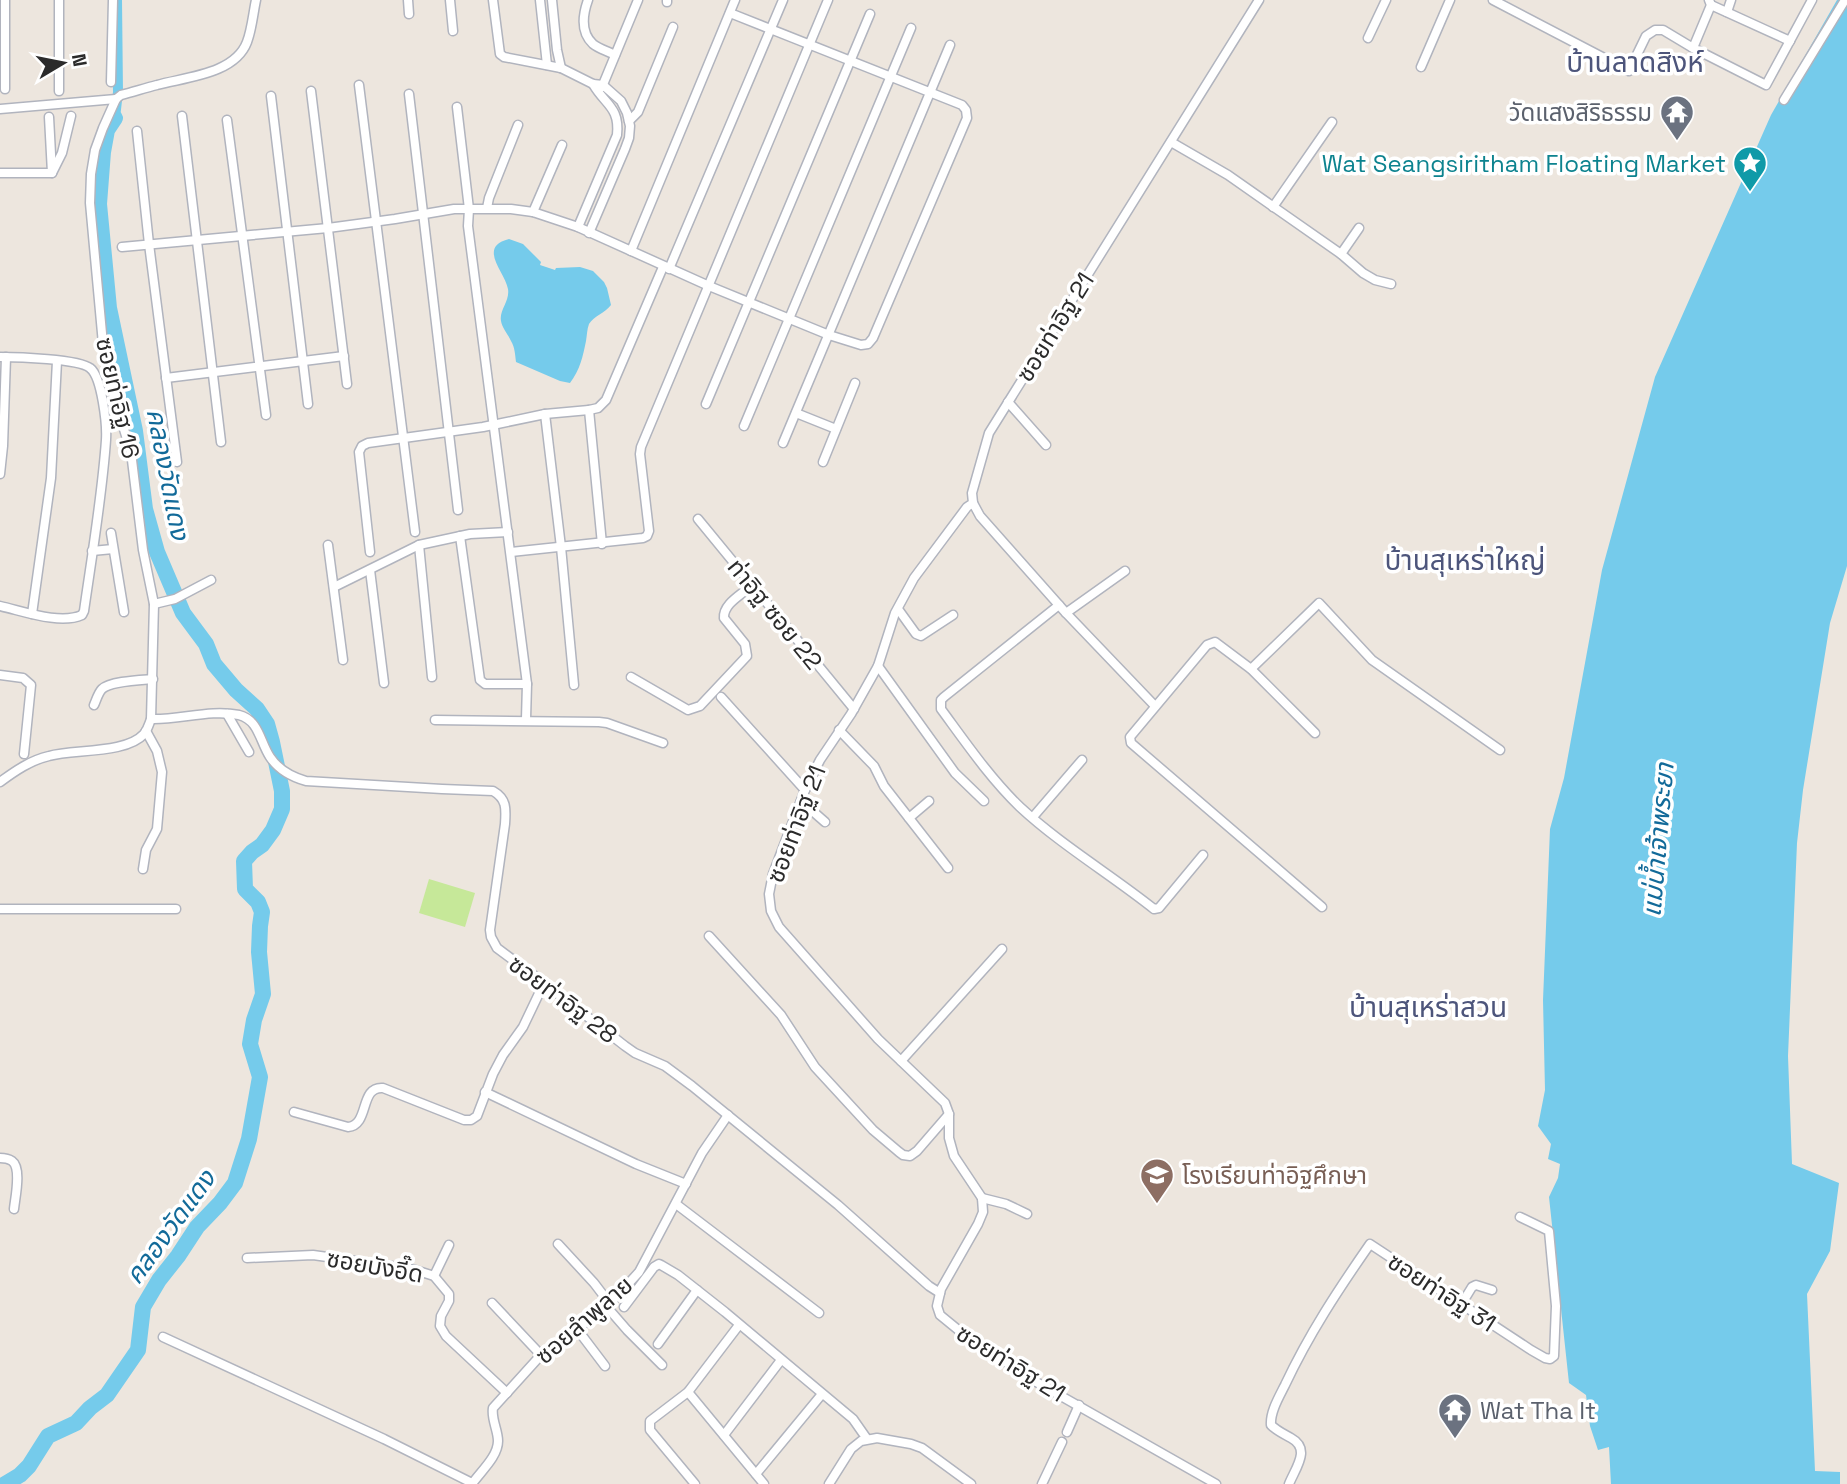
<svg xmlns="http://www.w3.org/2000/svg" width="1847" height="1484" viewBox="0 0 1847 1484" font-family="'Space Grotesk','Noto Sans Thai',sans-serif">
  <rect width="100%" height="100%" fill="#ede6de"/>
  <!-- pitch -->
  <polygon fill="#c6e899" points="429,879 475,893 465,927 419,913"/>
  <!-- water -->
  <g fill="#75cbeb">
    <polygon points="1837,0 1847,0 1847,566 1830,623 1803,790 1797,843 1788,1056 1792,1164 1839,1183 1830,1251 1807,1294 1815,1471 1840,1472 1840,1484 1611,1484 1609,1447 1598,1450 1590,1426 1586,1395 1569,1383 1549,1197 1558,1178 1560,1164 1548,1159 1551,1144 1538,1126 1545,1090 1543,1000 1550,829 1564,778 1602,570 1655,377 1771,115"/>
    <path d="M509 239 523 244 541 262 540 265 555 270 556 268 580 267 593 271 604 282 607 288 611 305C605 313 594 316 589 324 587 329 587 335 586 341 583 356 580 370 570 383L560 381 516 362C515 354 515 348 511 341 508 334 502 328 501 321 499 310 510 301 508 289 505 272 477 247 509 239Z"/>
  </g>
  <g fill="none" stroke-linecap="round" stroke-linejoin="round">
    <!-- canal -->
    <polyline stroke="#75cbeb" stroke-width="10" points="115,118 118,92 117,0"/>
    <!-- river -->
    <polyline stroke="#75cbeb" stroke-width="16" points="5,1484 20,1475 29,1466 48,1436 76,1423 90,1408 107,1395 138,1350 143,1307 159,1280 178,1256 197,1227 220,1203 235,1183 249,1139 260,1077 250,1044 254,1020 263,994 259,952 260,926 262,912 258,902 245,889 244,861 252,852 262,845 273,830 282,809 282,791 272,742 267,724 257,709 236,690 214,664 206,644 183,613 157,552 145,509 135,431 109,308 99,204 103,152 107,130 115,118"/>
    <!-- street casing -->
    <g stroke="#b1b4be" stroke-width="11">
      <g id="street">
        <polyline points="5,0 5,89"/>
        <polyline points="59,0 59,91"/>
        <polyline points="408,0 409,14"/>
        <polyline points="450,0 453,31"/>
        <polyline points="493,0 500,54 504,57 561,68 593,84 603,85 621,101 627,113 630,126 629,138 625,149 589,233"/>
        <polyline points="540,0 547,65"/>
        <polyline points="552,0 557,50 561,68"/>
        <path d="M588 0C583 14 580 32 593 44 599 49 608 51 615 55"/>
        <polyline points="1493,0 1629,71 1646,36 1655,30 1663,30 1693,48 1766,85 1812,0"/>
        <polyline points="667,2 667,0"/>
        <polyline points="1711,5 1790,41"/>
        <polyline points="1727,12 1731,0"/>
        <polyline points="1368,38 1386,0"/>
        <polyline points="1693,48 1711,5 1709,0"/>
        <polyline points="1421,67 1450,0"/>
        <polyline points="111,82 113,0"/>
        <polyline points="359,85 415,532"/>
        <polyline points="602,87 638,0"/>
        <polyline points="311,91 347,384"/>
        <polyline points="409,94 458,510"/>
        <polyline points="271,96 308,404"/>
        <polyline points="1784,100 1845,0"/>
        <polyline points="457,107 469,209 468,226 527,684 526,719"/>
        <polyline points="0,109 116,99"/>
        <polyline points="182,116 221,442"/>
        <polyline points="49,117 52,173"/>
        <polyline points="227,120 266,415"/>
        <polyline points="629,121 638,112 673,27"/>
        <polyline points="137,131 149,244 177,462"/>
        <polyline points="1171,142 1228,175 1341,254 1363,273 1375,280 1391,284"/>
        <polyline points="0,173 52,173 62,153 71,116"/>
        <polyline points="1273,207 1332,122"/>
        <polyline points="487,208 489,198 518,125"/>
        <polyline points="533,212 562,145"/>
        <path d="M578 227 617 135C620 107 605 105 593 84"/>
        <polyline points="122,247 328,228 395,219 454,209 511,209 533,212 578,227 709,286 829,335 861,345 868,344 873,338 967,118 966,110 962,105 730,13"/>
        <polyline points="631,251 735,0"/>
        <polyline points="1341,254 1359,228"/>
        <polyline points="669,269 783,0"/>
        <path d="M0 357C17 357 79 359 90 368 102 377 107 425 106 440 102 497 92 555 84 611L82 615C60 625 23 611 0 606"/>
        <polyline points="166,378 344,356"/>
        <polyline points="1008,402 1046,445"/>
        <polyline points="706,404 870,14"/>
        <polyline points="589,410 602,544"/>
        <polyline points="796,413 836,429"/>
        <polyline points="545,414 561,547 574,685"/>
        <polyline points="744,426 911,28"/>
        <polyline points="783,443 950,45"/>
        <polyline points="823,462 855,383"/>
        <polyline points="0,474 3,446 6,357"/>
        <polyline points="973,503 980,516 1066,613 1155,706"/>
        <polyline points="698,519 854,709"/>
        <polyline points="111,533 124,612"/>
        <polyline points="460,536 480,680 485,684 527,684"/>
        <polyline points="328,545 343,660"/>
        <polyline points="419,545 432,677"/>
        <polyline points="92,551 113,549"/>
        <polyline points="370,552 359,452 362,446 368,443 483,427 545,414 589,410 598,408 606,400 663,267"/>
        <polyline points="511,552 643,538 647,536 649,531 640,454 641,447 828,0"/>
        <polyline points="370,570 384,683"/>
        <polyline points="334,587 419,545 470,534 508,532"/>
        <polyline points="154,604 175,599 211,580"/>
        <path d="M1059 605 944 697 941 700V709C966 743 990 778 1020 807 1061 845 1110 874 1154 909L1159 908 1203 855"/>
        <polyline points="898,609 916,634 921,636 953,615"/>
        <polyline points="1066,613 1125,571"/>
        <polyline points="32,614 51,478 57,361"/>
        <polyline points="878,666 955,773 984,801"/>
        <polyline points="1251,669 1319,603 1372,660 1500,750"/>
        <polyline points="0,675 23,678 31,685 24,754"/>
        <path d="M631 677 688 710 700 706 747 656 745 644 724 618C723 604 741 595 751 586"/>
        <polyline points="721,697 805,790"/>
        <path d="M94 705C96 701 98 693 102 689 110 681 141 680 153 679"/>
        <polyline points="227,714 249,752"/>
        <path d="M151 719C180 720 210 709 239 715 259 720 260 742 270 757 278 769 292 777 306 781L442 789 493 791C507 799 506 809 505 824L490 930 491 937 497 948 544 983 625 1046 635 1053 665 1066 692 1086 838 1205 929 1286 940 1293"/>
        <polyline points="435,720 599,722 607,723 663,743"/>
        <polyline points="839,730 874,766 884,786 948,868"/>
        <polyline points="1315,733 1251,669 1215,642 1207,645 1130,737 1131,743 1322,907"/>
        <path d="M0 782C15 771 31 760 49 756 74 749 126 754 144 734 148 729 149 724 151 719L154 604 143 550 131 452 111 387 103 344 90 203 91 174 95 150 103 128 116 99 121 95C133 92 145 88 157 85 186 77 235 74 247 42 252 29 253 14 256 0"/>
        <polyline points="801,801 825,822"/>
        <polyline points="1033,817 1082,760"/>
        <polyline points="909,818 929,801"/>
        <polyline points="143,869 146,850 157,829 162,772 157,751 146,731"/>
        <polyline points="0,909 176,909"/>
        <polyline points="709,936 781,1015 815,1067 873,1130 899,1152 903,1155 910,1156 917,1151 949,1114"/>
        <polyline points="901,1061 1002,949"/>
        <polyline points="485,1092 636,1164 686,1184"/>
        <path d="M294 1112 348 1127C370 1125 359 1086 383 1088L464 1120H471L477 1116 493 1074 503 1055 523 1027 544 983"/>
        <path d="M0 1158C3 1158 9 1159 12 1161 22 1168 15 1198 14 1209"/>
        <polyline points="982,1198 1006,1204 1027,1214"/>
        <polyline points="676,1204 819,1313"/>
        <polyline points="558,1244 594,1283 610,1304"/>
        <polyline points="247,1258 313,1255 412,1269 434,1276 449,1294 449,1301 441,1316 440,1326 446,1336 507,1393"/>
        <polyline points="434,1276 449,1245"/>
        <polyline points="492,1303 541,1355"/>
        <polyline points="1461,1305 1472,1287 1476,1285 1492,1290"/>
        <polyline points="607,1307 627,1330 662,1365"/>
        <polyline points="624,1307 654,1267 659,1264 661,1265 678,1275 725,1312 853,1419 867,1439"/>
        <polyline points="577,1329 605,1366"/>
        <polyline points="163,1337 384,1439 472,1483"/>
        <polyline points="658,1344 697,1290"/>
        <polyline points="688,1392 764,1484"/>
        <polyline points="1067,1432 1079,1405"/>
        <polyline points="724,1435 781,1360"/>
        <polyline points="756,1474 822,1394"/>
        <path d="M472 1484C480 1472 498 1457 498 1441 498 1430 491 1419 493 1408L541 1355 607 1307 639 1272 702 1153 728 1115"/>
        <polyline points="695,1484 650,1430 650,1421 688,1392 739,1325"/>
        <polyline points="829,1484 851,1449 861,1441 877,1438 911,1444 922,1448 971,1484"/>
        <polyline points="1042,1484 1062,1442"/>
        <polyline points="1216,1484 1031,1379 962,1333 940,1315 937,1306 941,1289 978,1224 983,1212 982,1198 954,1156 949,1138 949,1114 945,1103 878,1039 779,927 771,911 769,894 773,874 805,790 820,760 851,714 878,666 895,613 914,578 967,507 973,503 972,493 989,433 1259,0"/>
        <path d="M1289 1484C1296 1467 1311 1449 1291 1438 1284 1434 1277 1431 1271 1425 1270 1412 1279 1397 1285 1385 1309 1334 1338 1290 1370 1244L1531 1350 1545 1358 1550 1359 1554 1356 1556 1306 1549 1231 1520 1217"/>
      </g>
    </g>
    <!-- street -->
    <use href="#street" stroke="#fff" stroke-width="8"/>
  </g>
  <!-- icons -->
  <defs>
    <g id="temple-pin" transform="scale(1.75)"><path d="M0 17L-7.5 6A9.5 9.5 0 1 1 7.5 6Z" fill="#6b7280" stroke="#fff"/><path d="M0-6L5-2H3V0L6.5 2.5H4V6H1.5V3h-3V6H-4V2.5H-6.5L-3 0V-2H-5Z" fill="#fff"/></g>
    <g id="sight-pin" transform="scale(1.75)"><path d="M0 17L-7.5 6A9.5 9.5 0 1 1 7.5 6Z" fill="#0f9aa8" stroke="#fff"/><path d="M0-6L1.8-2.2L6-1.7L2.9 1.2L3.7 5.4L0 3.3L-3.7 5.4L-2.9 1.2L-6-1.7L-1.8-2.2Z" fill="#fff"/></g>
    <g id="school-pin" transform="scale(1.75)"><path d="M0 17L-7.5 6A9.5 9.5 0 1 1 7.5 6Z" fill="#8d6e63" stroke="#fff"/><path d="M0-5L7-2L0 1L-7-2ZM-4 1L0 2.5L4 1V4Q0 6-4 4Z" fill="#fff"/></g>
  </defs>
  <g fill-rule="evenodd">
    <use href="#temple-pin" x="1677" y="112"/>
    <use href="#sight-pin" x="1750" y="163"/>
    <use href="#school-pin" x="1157" y="1175"/>
    <use href="#temple-pin" x="1455" y="1410"/>
  </g>
  <g text-anchor="middle" dominant-baseline="central" stroke-width="7" stroke-linejoin="round" paint-order="stroke">
    <!-- worship labels -->
    <g font-size="24" fill="#5b616d" stroke="#fff" text-anchor="end">
      <text x="1652" y="112">วัดแสงสิริธรรม</text>
      <text x="1480" y="1410" text-anchor="start">Wat Tha It</text>
    </g>
    <!-- culture labels -->
    <g font-size="24" fill="#0d838f" stroke="#fff" text-anchor="end">
      <text x="1726" y="163">Wat Seangsiritham Floating Market</text>
    </g>
    <!-- street labels -->
    <g font-size="24" fill="#2b2b2b" stroke="#fff">
      <text transform="translate(1055 327) rotate(-58)">ซอยท่าอิฐ 21</text>
      <text transform="translate(118 398) rotate(77)">ซอยท่าอิฐ 16</text>
      <text transform="translate(775 614) rotate(51)">ท่าอิฐ ซอย 22</text>
      <text transform="translate(796 824) rotate(-69)">ซอยท่าอิฐ 21</text>
      <text transform="translate(563 999) rotate(37)">ซอยท่าอิฐ 28</text>
      <text transform="translate(375 1266) rotate(10)">ซอยบังอี๊ด</text>
      <text transform="translate(1442 1292) rotate(33)">ซอยท่าอิฐ 31</text>
      <text transform="translate(584 1320) rotate(-41)">ซอยลำพูลาย</text>
      <text transform="translate(1011 1363) rotate(32)">ซอยท่าอิฐ 21</text>
    </g>
    <!-- education labels -->
    <g font-size="24" fill="#785e54" stroke="#fff" text-anchor="start">
      <text x="1182" y="1175">โรงเรียนท่าอิฐศึกษา</text>
    </g>
    <!-- water labels -->
    <g font-size="26" font-style="italic" fill="#126a99" stroke="#fff">
      <text transform="translate(168 474) rotate(79)">คลองวัดแดง</text>
      <text transform="translate(1658 840) rotate(-85)">แม่น้ำเจ้าพระยา</text>
      <text transform="translate(170 1227) rotate(-54)">คลองวัดแดง</text>
    </g>
    <!-- quarter labels -->
    <g font-size="28" fill="#4d557b" stroke="#fff">
      <text x="1635" y="62">บ้านลาดสิงห์</text>
      <text x="1465" y="560">บ้านสุเหร่าใหญ่</text>
      <text x="1428" y="1007">บ้านสุเหร่าสวน</text>
    </g>
  </g>
  <!-- north arrow -->
  <g transform="translate(63 63) rotate(80)" stroke="#ffffff" stroke-width="5" paint-order="stroke">
  <path d="M0-5L12 26L0 18L-12 26Z" fill="#2b2b2b"/>
  <text y="-10" font-size="19" font-weight="bold" text-anchor="middle" fill="#2b2b2b">N</text>
  </g>
</svg>
